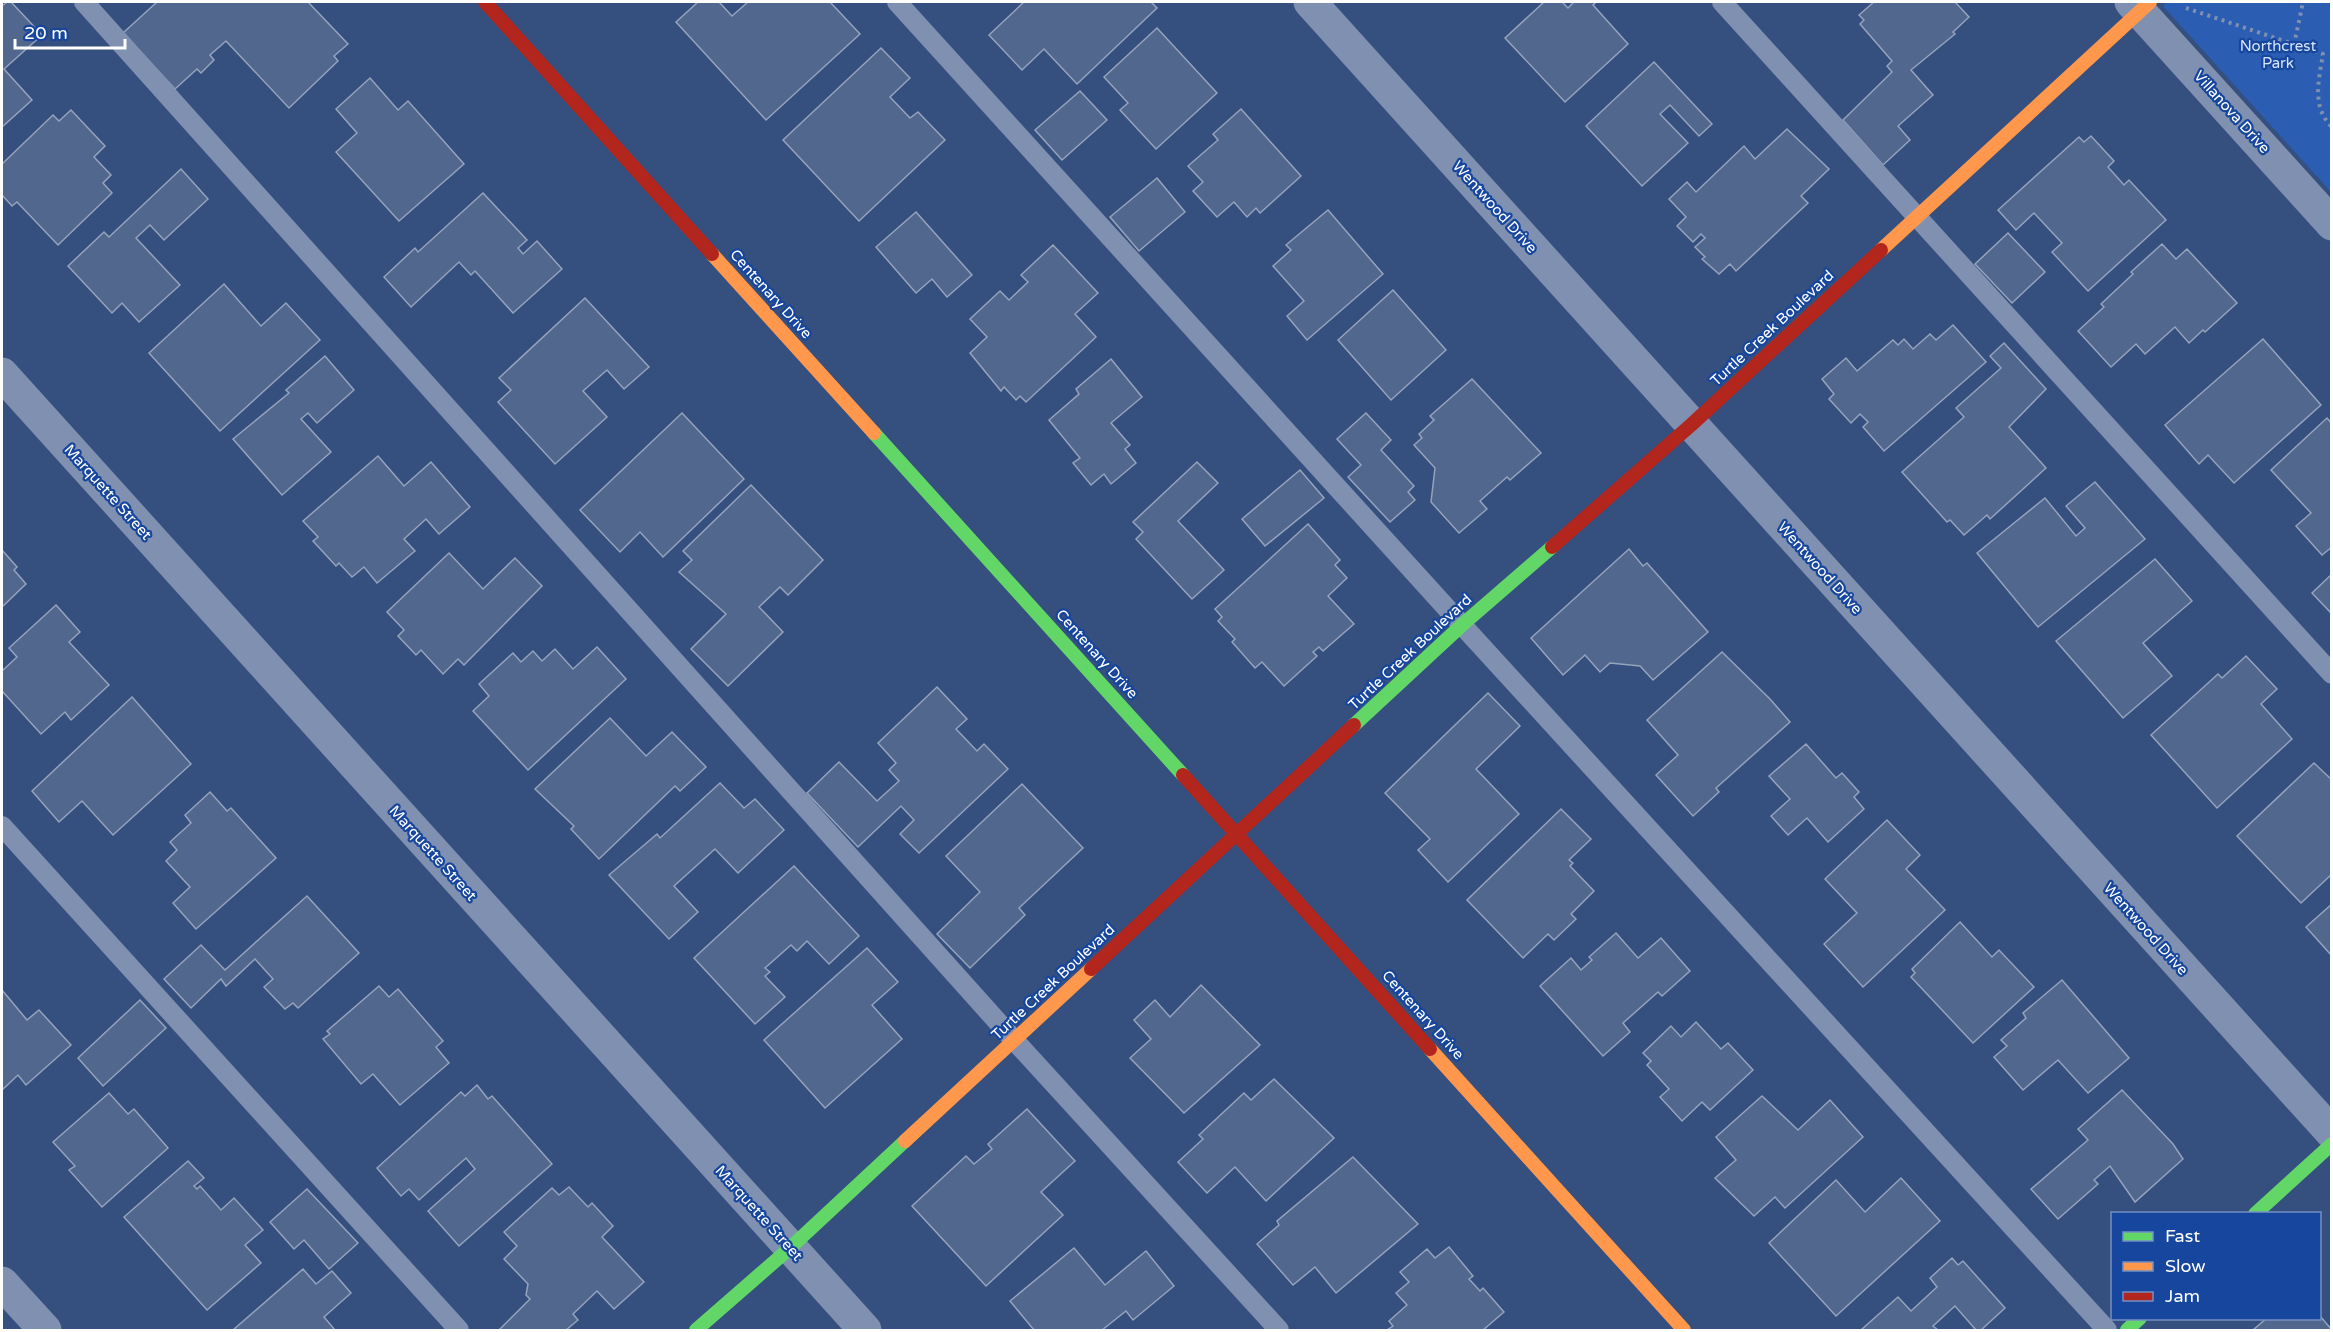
<svg xmlns="http://www.w3.org/2000/svg" width="2333" height="1332" viewBox="0 0 2333 1332" font-family="'Varela Round',sans-serif">
  <rect width="100%" height="100%" fill="#354f7e"/>
  <!-- green -->
  <polygon fill="#2b5db3" points="2167,2 2331,2 2331,192 2163,6"/>
  <!-- building -->
  <g fill="#52678d" stroke="#95a3bd" stroke-width="1.5">
    <polygon points="7,2 11,2 42,35 4,69 32,100 2,127 2,6"/>
    <polygon points="157,2 308,2 348,44 334,56 338,61 289,108 226,41 210,55 214,60 201,73 197,69 175,89 123,33"/>
    <polygon points="698,2 719,2 732,16 748,2 830,2 860,34 766,120 676,22"/>
    <polygon points="1024,2 1151,2 1157,8 1077,84 1044,49 1022,70 989,35"/>
    <polygon points="1544,2 1562,2 1568,8 1574,2 1596,2 1593,5 1628,44 1565,102 1505,38"/>
    <polygon points="1874,2 1955,2 1969,17 1953,32 1955,34 1911,70 1933,95 1898,126 1910,140 1883,165 1843,120 1892,72 1887,66 1892,61 1860,24 1864,20 1859,15"/>
    <polygon points="1157,28 1217,93 1156,149 1120,110 1128,103 1104,77"/>
    <polygon points="881,48 910,78 890,97 910,118 918,112 945,140 859,221 783,140"/>
    <polygon points="1654,62 1712,124 1699,136 1670,105 1660,114 1688,143 1642,186 1586,126"/>
    <polygon points="370,78 398,110 408,101 464,164 399,221 336,152 357,133 336,109"/>
    <polygon points="1080,91 1107,120 1062,160 1035,130"/>
    <polygon points="1241,109 1301,176 1260,213 1256,208 1247,217 1234,202 1217,217 1193,191 1203,182 1188,166 1218,140 1213,134"/>
    <polygon points="71,110 105,146 94,157 111,175 103,183 112,193 58,245 17,202 12,206 2,195 2,164 53,115 59,121"/>
    <polygon points="1787,129 1829,169 1801,196 1808,203 1736,271 1730,264 1719,274 1702,259 1705,257 1695,247 1705,238 1701,234 1693,242 1677,226 1686,217 1669,199 1687,182 1696,192 1744,146 1755,159"/>
    <polygon points="2091,136 2114,161 2108,167 2124,185 2129,180 2166,220 2088,291 2052,252 2062,243 2034,213 2016,230 1998,210 2079,137 2084,142"/>
    <polygon points="181,169 208,199 164,240 150,225 136,238 180,285 139,322 122,303 112,313 68,266 104,232 109,237"/>
    <polygon points="1157,178 1185,212 1139,251 1110,217"/>
    <polygon points="483,193 527,240 518,248 523,254 537,241 562,269 513,313 475,271 471,275 459,262 411,307 384,277 415,248 418,252"/>
    <polygon points="1328,210 1383,274 1307,340 1287,316 1304,301 1273,266 1291,250 1286,245"/>
    <polygon points="916,212 972,275 947,297 932,279 916,293 876,247"/>
    <polygon points="2008,233 2045,272 2012,303 1975,264"/>
    <polygon points="2162,244 2176,259 2187,249 2237,303 2205,332 2203,330 2189,343 2175,327 2145,354 2136,344 2111,367 2078,331 2104,307 2101,304 2133,274 2131,272"/>
    <polygon points="1053,245 1098,293 1075,314 1096,337 1026,402 1020,396 1016,400 1004,387 1001,391 970,353 987,337 970,319 1000,291 1009,300 1028,282 1021,275"/>
    <polygon points="224,284 261,326 286,303 320,340 220,431 149,353"/>
    <polygon points="1393,290 1446,350 1391,400 1338,340"/>
    <polygon points="585,298 649,367 624,389 607,370 583,391 607,417 555,464 498,402 511,390 499,378"/>
    <polygon points="1953,325 1986,362 1884,451 1863,427 1868,422 1860,414 1851,423 1829,399 1834,394 1822,379 1846,358 1857,371 1893,340 1898,345 1904,339 1913,349 1930,334 1936,340"/>
    <polygon points="2263,339 2321,405 2234,483 2208,455 2199,464 2165,425"/>
    <polygon points="2004,343 2046,389 2009,427 2046,468 1990,519 1987,515 1964,535 1950,520 1947,522 1902,472 1964,417 1956,408 2001,368 1990,356"/>
    <polygon points="325,356 354,390 317,423 308,413 301,419 331,452 282,495 233,439 289,393 286,390"/>
    <polygon points="1111,359 1142,397 1111,423 1130,445 1125,449 1136,463 1111,484 1104,474 1091,485 1073,463 1080,458 1049,420 1079,394 1076,389"/>
    <polygon points="1472,379 1541,453 1510,480 1507,477 1480,501 1487,509 1459,533 1431,502 1435,468 1414,445 1422,438 1419,434 1434,420 1430,416"/>
    <polygon points="682,413 744,479 663,557 640,532 620,552 580,510"/>
    <polygon points="1366,413 1391,440 1381,450 1414,486 1408,492 1415,500 1390,522 1348,477 1361,465 1337,439"/>
    <polygon points="2327,418 2332,424 2332,547 2322,555 2296,526 2311,513 2271,470"/>
    <polygon points="378,456 404,486 431,462 470,507 439,534 426,519 404,539 415,551 377,583 364,567 352,577 339,563 336,566 313,541 318,537 303,521"/>
    <polygon points="1197,462 1218,483 1178,521 1224,570 1192,599 1136,539 1143,532 1133,522"/>
    <polygon points="1300,470 1324,498 1265,546 1242,519"/>
    <polygon points="2095,482 2145,539 2038,627 1977,553 2045,498 2076,536 2085,528 2066,506"/>
    <polygon points="751,485 823,560 788,595 780,587 759,607 783,632 728,686 691,649 726,614 679,572 692,560 683,551"/>
    <polygon points="1308,524 1340,560 1335,565 1347,578 1328,596 1354,624 1323,651 1319,647 1313,652 1317,656 1284,686 1262,662 1255,668 1232,642 1235,639 1218,621 1222,617 1215,609"/>
    <polygon points="1629,549 1643,566 1647,563 1708,632 1653,680 1640,666 1610,663 1600,672 1585,655 1563,675 1531,638"/>
    <polygon points="2,550 17,567 14,570 26,584 2,607"/>
    <polygon points="449,553 483,589 515,558 542,586 464,665 458,659 443,674 421,650 416,655 398,636 404,630 387,612"/>
    <polygon points="2155,559 2192,601 2143,643 2172,676 2123,718 2056,641"/>
    <polygon points="2332,574 2332,614 2312,593"/>
    <polygon points="56,605 80,632 69,642 109,685 71,720 65,712 41,734 2,691 2,671 17,657 9,648"/>
    <polygon points="597,647 626,679 528,770 473,711 489,696 479,684 513,653 521,662 533,651 542,661 555,649 573,669"/>
    <polygon points="1722,652 1770,699 1790,722 1716,788 1719,792 1693,816 1656,775 1678,755 1647,720"/>
    <polygon points="2246,656 2277,689 2261,704 2292,739 2217,808 2151,735 2218,674 2222,678"/>
    <polygon points="937,687 967,719 956,729 977,751 984,744 1008,769 919,853 900,834 914,820 901,806 858,847 807,793 839,762 877,801 899,781 889,770 896,763 878,743"/>
    <polygon points="1488,693 1520,726 1476,769 1519,814 1448,882 1418,850 1430,839 1385,793"/>
    <polygon points="132,697 191,764 113,835 82,801 59,822 32,791"/>
    <polygon points="610,718 646,756 672,732 706,767 680,791 675,786 599,859 571,829 574,826 535,789"/>
    <polygon points="1806,744 1836,778 1842,773 1859,792 1854,797 1864,809 1828,842 1807,818 1788,835 1771,816 1790,799 1769,776"/>
    <polygon points="2314,763 2332,780 2332,874 2301,903 2237,836"/>
    <polygon points="720,783 744,808 755,799 784,830 738,873 715,849 674,886 698,912 669,939 609,875 657,834 660,838"/>
    <polygon points="1022,784 1083,848 1019,908 1025,915 970,968 937,934 980,892 946,856"/>
    <polygon points="210,792 227,811 231,808 276,858 196,929 173,903 190,887 166,861 177,850 170,842 191,823 185,815"/>
    <polygon points="1561,809 1591,839 1569,860 1573,863 1570,866 1594,891 1571,914 1576,919 1554,940 1548,934 1523,958 1467,900"/>
    <polygon points="1887,820 1920,855 1906,869 1945,910 1863,987 1824,944 1857,913 1825,879"/>
    <polygon points="794,866 859,936 829,964 807,941 797,951 791,945 765,968 770,972 765,976 785,997 755,1024 694,958"/>
    <polygon points="307,896 359,953 298,1008 293,1003 285,1009 264,987 273,979 255,959 226,986 221,979 191,1008 164,979 201,945 225,970"/>
    <polygon points="2332,904 2332,956 2306,927"/>
    <polygon points="1960,922 1992,957 1999,950 2034,987 1973,1043 1911,977 1915,973 1912,969"/>
    <polygon points="1616,933 1638,958 1661,938 1690,971 1662,996 1658,992 1623,1023 1630,1032 1603,1056 1540,986 1571,958 1581,970 1592,960 1589,957"/>
    <polygon points="867,948 898,982 872,1005 902,1039 825,1108 764,1040"/>
    <polygon points="2062,980 2129,1058 2088,1093 2058,1060 2023,1090 1994,1057 2007,1046 2001,1040 2026,1018 2023,1013"/>
    <polygon points="1201,985 1260,1045 1184,1113 1130,1058 1151,1039 1134,1020 1155,1000 1170,1017"/>
    <polygon points="379,986 389,997 398,989 443,1041 436,1047 449,1063 400,1105 373,1074 361,1084 323,1039 330,1034 327,1031"/>
    <polygon points="2,990 27,1020 39,1010 71,1045 26,1085 18,1075 2,1090"/>
    <polygon points="140,1000 166,1028 103,1086 78,1058"/>
    <polygon points="1696,1022 1721,1049 1728,1043 1753,1070 1710,1110 1702,1102 1682,1121 1660,1097 1669,1089 1647,1065 1651,1061 1643,1053 1671,1026 1681,1037"/>
    <polygon points="1274,1079 1334,1138 1266,1201 1235,1167 1207,1193 1178,1162 1203,1139 1199,1135 1244,1093 1251,1100"/>
    <polygon points="477,1085 488,1099 492,1096 552,1164 459,1246 428,1211 475,1169 466,1158 419,1200 409,1189 401,1196 377,1168 461,1092 465,1096"/>
    <polygon points="2122,1090 2173,1144 2183,1159 2135,1202 2110,1166 2094,1180 2098,1184 2058,1219 2031,1189 2088,1140 2078,1129"/>
    <polygon points="109,1093 128,1114 134,1109 168,1148 102,1207 69,1170 75,1166 53,1142"/>
    <polygon points="1762,1096 1798,1130 1830,1100 1863,1137 1785,1208 1775,1197 1754,1216 1715,1178 1736,1160 1716,1137"/>
    <polygon points="1027,1109 1075,1161 1041,1192 1063,1215 986,1286 912,1206 966,1156 974,1164 992,1149 988,1144"/>
    <polygon points="1353,1157 1418,1224 1336,1293 1315,1267 1293,1285 1257,1244 1279,1225 1277,1221"/>
    <polygon points="188,1161 204,1178 194,1186 197,1189 200,1186 221,1210 234,1198 263,1230 245,1245 261,1263 207,1310 124,1217"/>
    <polygon points="1901,1178 1940,1221 1836,1316 1769,1243 1836,1180 1865,1212"/>
    <polygon points="569,1187 588,1207 592,1203 613,1226 602,1237 644,1282 614,1309 597,1291 573,1314 578,1320 566,1330 499,1330 530,1299 526,1295 528,1284 504,1259 517,1246 504,1232 552,1188 559,1195"/>
    <polygon points="307,1189 358,1243 329,1269 304,1240 294,1249 270,1222"/>
    <polygon points="1449,1247 1473,1276 1469,1279 1480,1291 1483,1288 1504,1312 1483,1330 1387,1330 1393,1326 1389,1321 1407,1305 1396,1293 1409,1282 1400,1272 1427,1249 1435,1258"/>
    <polygon points="1074,1248 1105,1285 1146,1251 1174,1286 1133,1320 1126,1311 1102,1330 1034,1330 1010,1301"/>
    <polygon points="1952,1258 1958,1265 1963,1261 2005,1308 1981,1330 1976,1330 1955,1306 1933,1326 1938,1330 1861,1330 1898,1297 1911,1311 1937,1287 1930,1278"/>
    <polygon points="303,1269 316,1284 332,1271 351,1293 324,1317 335,1330 233,1330"/>
    <polygon points="2320,1316 2332,1330 2253,1330 2267,1318 2320,1318"/>
  </g>
  <g fill="none" stroke-linecap="round" stroke-linejoin="round">
    <!-- path -->
    <g stroke="#8090b0" stroke-width="4" stroke-dasharray="3 4.5" stroke-linecap="butt">
      <path d="M2186 8 2323 54C2319 79 2311 107 2332 127"/>
      <polyline points="2294,45 2303,2"/>
    </g>
    <!-- lane -->
    <g stroke="#8090b0" stroke-width="20">
      <polyline points="84,2 1014,1040 1279,1330"/>
      <polyline points="897,2 1462,625 2107,1330"/>
      <polyline points="1722,2 2332,674"/>
      <polyline points="2,826 459,1330"/>
    </g>
    <!-- street -->
    <g stroke="#8090b0" stroke-width="33">
      <polyline points="1310,2 2332,1133"/>
      <polyline points="2131,2 2332,224"/>
      <polyline points="2,374 865,1330"/>
      <polyline points="2,1283 45,1330"/>
    </g>
    <!-- fast -->
    <g stroke="#63d668" stroke-width="14">
      <polyline points="874,433 1183,775"/>
      <polyline points="1354,725 1462,625 1552,547"/>
      <polyline points="2255,1214 2332,1144"/>
      <polyline points="696,1330 790,1248 905,1141"/>
      <polyline points="2127,1330 2140,1318"/>
    </g>
    <!-- slow -->
    <g stroke="#ff974d" stroke-width="14">
      <polyline points="1881,250 2150,2"/>
      <polyline points="712,254 874,433"/>
      <polyline points="1430,1049 1684,1330"/>
      <polyline points="905,1141 1091,969"/>
    </g>
    <!-- jam -->
    <g stroke="#b3261e" stroke-width="14">
      <polyline points="485,2 712,254"/>
      <polyline points="1552,547 1691,425 1881,250"/>
      <polyline points="1183,775 1430,1049"/>
      <polyline points="1091,969 1354,725"/>
    </g>
  </g>
  <g text-anchor="middle" dominant-baseline="central" stroke-width="4.5" stroke-linejoin="round" paint-order="stroke">
    <!-- park labels -->
    <g font-size="15" fill="#d6e4fd" stroke="#16469d">
      <text x="2278" y="46">Northcrest<tspan x="2278" dy="17">Park</tspan></text>
    </g>
    <!-- street labels -->
    <g font-size="15" fill="#fff" stroke="#16469d">
      <text transform="translate(2232 112) rotate(48)">Villanova Drive</text>
      <text transform="translate(1495 207) rotate(48)">Wentwood Drive</text>
      <text transform="translate(771 294) rotate(48)">Centenary Drive</text>
      <text transform="translate(1772 328) rotate(-43)">Turtle Creek Boulevard</text>
      <text transform="translate(108 492) rotate(48)">Marquette Street</text>
      <text transform="translate(1820 568) rotate(48)">Wentwood Drive</text>
      <text transform="translate(1410 652) rotate(-43)">Turtle Creek Boulevard</text>
      <text transform="translate(1097 654) rotate(48)">Centenary Drive</text>
      <text transform="translate(433 853) rotate(48)">Marquette Street</text>
      <text transform="translate(2146 929) rotate(48)">Wentwood Drive</text>
      <text transform="translate(1053 982) rotate(-43)">Turtle Creek Boulevard</text>
      <text transform="translate(1423 1015) rotate(48)">Centenary Drive</text>
      <text transform="translate(759 1213) rotate(48)">Marquette Street</text>
    </g>
  </g>
  <!-- border -->
  <rect width="2333" height="1332" fill="none" stroke="#ffffff" stroke-width="6"/>
  <!-- legend -->
  <rect x="2111" y="1212" width="210" height="108" fill="#16469d" stroke="#7390c4" stroke-width="1.5"/>
  <rect x="2123" y="1232" width="30" height="9" fill="#63d668" stroke="#7390c4" stroke-width="1.5"/>
  <text x="2165" y="1242" font-size="18" fill="#ffffff">Fast</text>
  <rect x="2123" y="1262" width="30" height="9" fill="#ff974d" stroke="#7390c4" stroke-width="1.5"/>
  <text x="2165" y="1272" font-size="18" fill="#ffffff">Slow</text>
  <rect x="2123" y="1292" width="30" height="9" fill="#b3261e" stroke="#7390c4" stroke-width="1.5"/>
  <text x="2165" y="1302" font-size="18" fill="#ffffff">Jam</text>
  <!-- scale -->
  <path d="M15 39v9h110v-9" fill="none" stroke="#ffffff" stroke-width="3"/>
  <text x="24" y="39" font-size="18" fill="#ffffff" stroke="#16469d" stroke-width="4.5" paint-order="stroke">20 m</text>
</svg>
